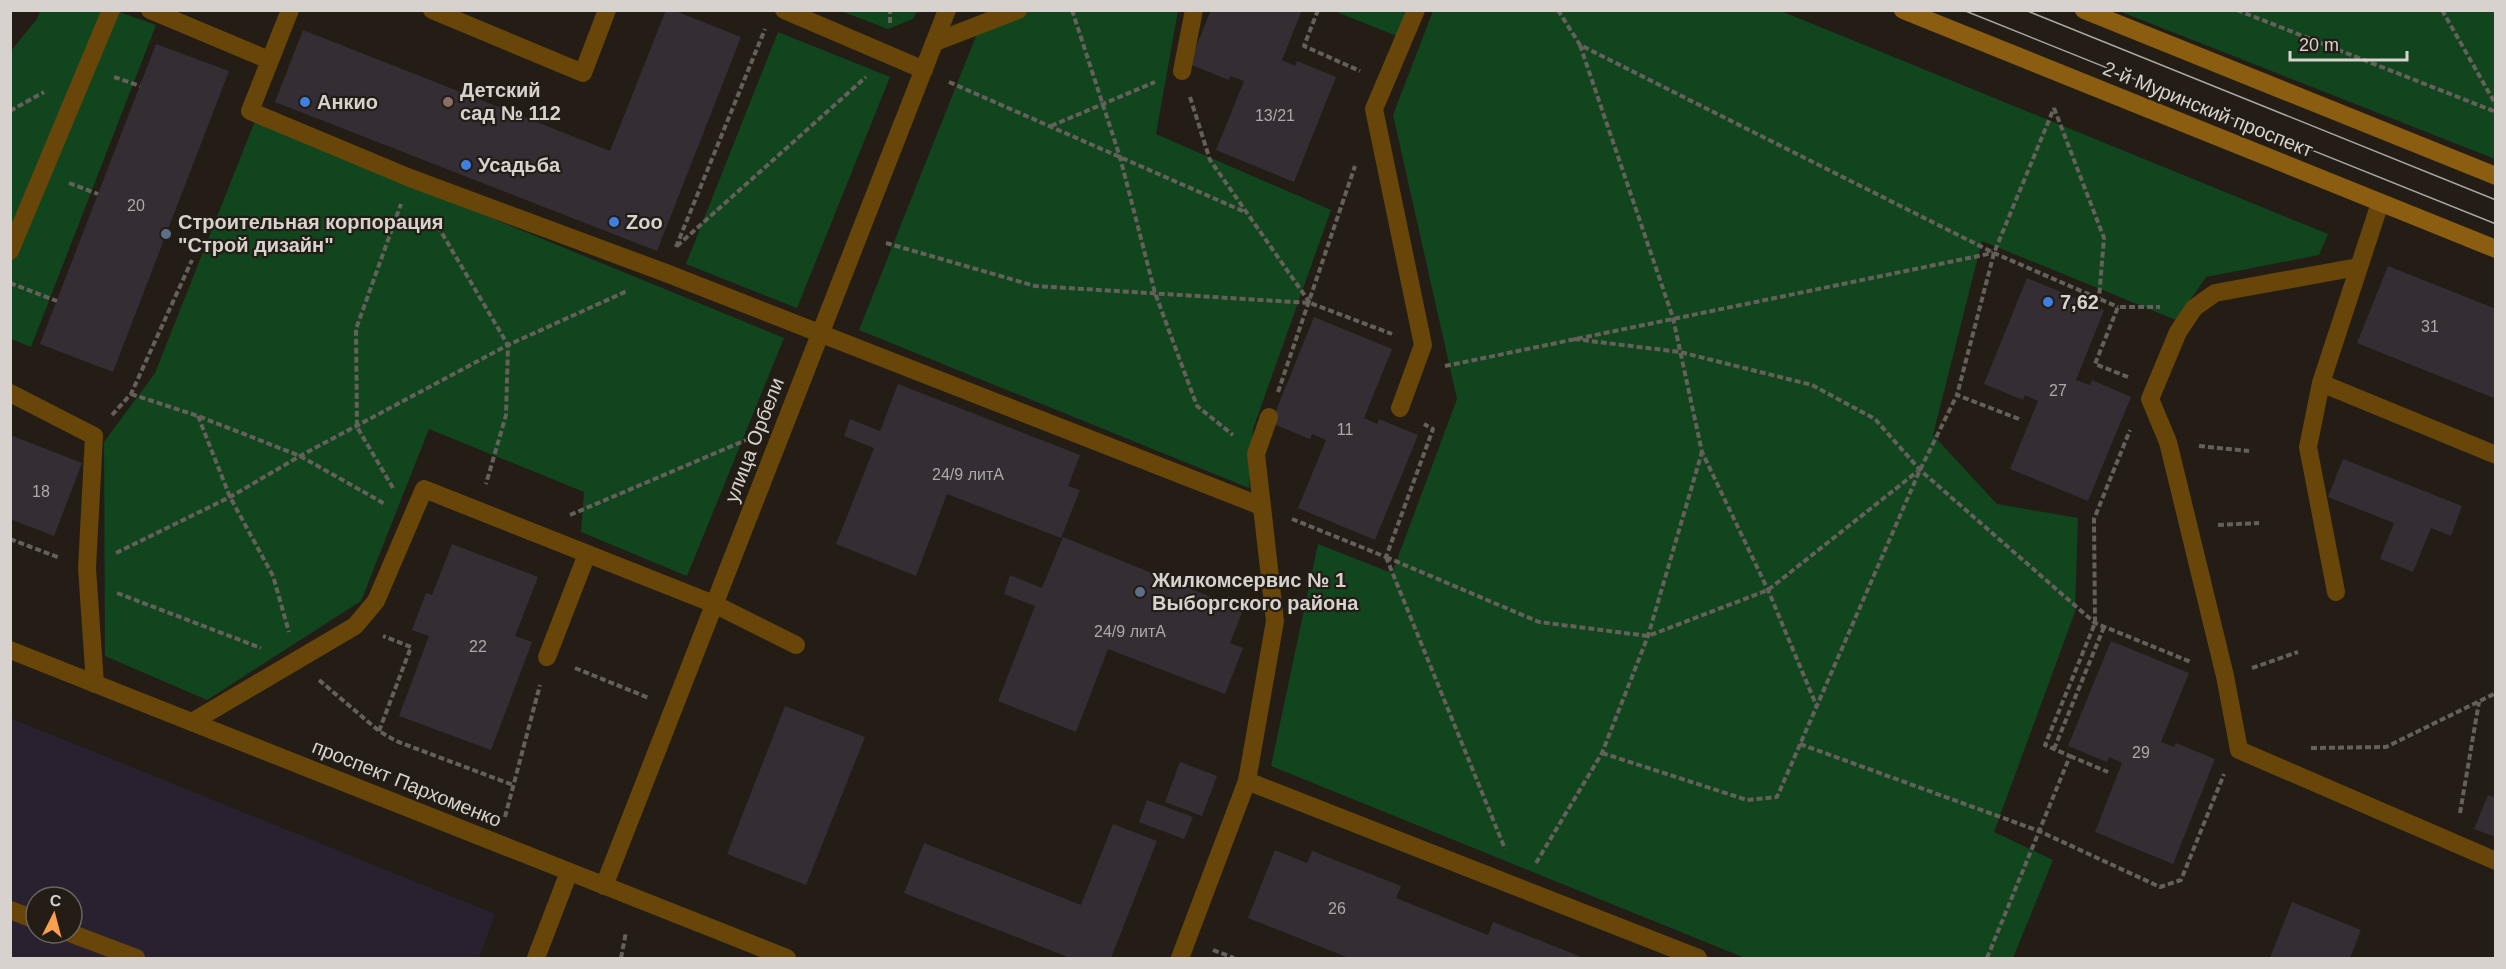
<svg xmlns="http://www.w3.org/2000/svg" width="2506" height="969" viewBox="0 0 2506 969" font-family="Helvetica,sans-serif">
  <rect width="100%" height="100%" fill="#231d16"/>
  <!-- medical -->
  <path fill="#2a2130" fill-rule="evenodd" d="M10 718 495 914 479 958H11ZM36 897H72V933H36Z"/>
  <!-- green -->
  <g fill="#10451e">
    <polygon points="40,11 117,11 156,25 31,347 11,339 10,52 37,19"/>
    <polygon points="841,11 917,11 913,19 888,29"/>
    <polygon points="986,11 1178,11 1156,134 1331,210 1253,429 1249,488 859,330"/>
    <polygon points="1334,11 1407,11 1397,36"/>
    <polygon points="1433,11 1781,11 2328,234 2319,255 2206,277 2176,320 1982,241 1933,435 1997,504 2078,518 2075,612 1994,832 2053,860 2013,958 1745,958 1271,766 1318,544 1392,573 1457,399 1393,115"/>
    <polygon points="2119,11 2495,11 2495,159"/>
    <polygon points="778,32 890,77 797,308 686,264"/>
    <polygon points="255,121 784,338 687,576 581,532 584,492 429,429 361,601 207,700 105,656 104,442 155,373"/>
  </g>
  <!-- building -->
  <g fill="#342d34">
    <polygon points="666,10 673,10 741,37 657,251 275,102 303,30 610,151"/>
    <polygon points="1211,10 1302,10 1282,60 1295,66 1297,61 1336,77 1294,182 1216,150 1244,81 1230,76 1229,80 1189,64"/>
    <polygon points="156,44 229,71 113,372 40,344"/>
    <polygon points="2388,266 2496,309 2496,399 2357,343"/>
    <polygon points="2027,278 2104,310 2076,380 2090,385 2092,380 2131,397 2088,501 2010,469 2038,401 2025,395 2023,400 1984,384"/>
    <polygon points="1314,317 1392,349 1364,418 1377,424 1379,419 1418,435 1375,540 1298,508 1326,440 1312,434 1310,439 1271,423"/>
    <polygon points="898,384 1080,455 1068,486 1080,490 1061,538 947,494 916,576 836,544 874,448 844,436 850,419 880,431"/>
    <polygon points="10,435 82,463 54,536 10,519"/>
    <polygon points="2343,459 2462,506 2451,536 2431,528 2413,572 2380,559 2394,523 2328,497"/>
    <polygon points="1063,537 1243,610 1230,643 1243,648 1225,694 1108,649 1076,732 998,701 1035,606 1004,594 1010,575 1042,588"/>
    <polygon points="452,544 538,577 515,636 532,642 491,750 399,716 429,636 412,630 426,593 432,595"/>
    <polygon points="2111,641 2189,673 2161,742 2174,747 2176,743 2215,759 2173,864 2095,832 2122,763 2109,757 2107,762 2068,746"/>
    <polygon points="785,706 865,737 806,885 727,854"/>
    <polygon points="1180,762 1217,776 1202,816 1165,802"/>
    <polygon points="2488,795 2496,798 2496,837 2474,829"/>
    <polygon points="1147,800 1193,817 1184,839 1139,822"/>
    <polygon points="1113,824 1157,841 1111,958 1070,958 904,893 924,843 1081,905"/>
    <polygon points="1275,850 1307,863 1312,851 1401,886 1396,898 1488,935 1493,922 1579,956 1578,958 1349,958 1248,918"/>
    <polygon points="2292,902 2361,930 2350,958 2270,958"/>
  </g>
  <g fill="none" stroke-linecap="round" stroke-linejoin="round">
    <!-- path -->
    <g stroke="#65605a" stroke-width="4" stroke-dasharray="6 3" stroke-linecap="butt">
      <polyline points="1072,10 1120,157 1155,293 1197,406 1233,435"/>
      <polyline points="1318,10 1304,46 1360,71"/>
      <polyline points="1558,10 1580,45 1994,253 2118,307"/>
      <polyline points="2237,10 2496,112"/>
      <polyline points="2442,10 2496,105"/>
      <polyline points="890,23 890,10"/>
      <polyline points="1580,45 1673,318 1702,452 1768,590 1817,707"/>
      <polyline points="114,77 140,86"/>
      <polyline points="949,82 1245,212"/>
      <polyline points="1190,97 1210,160 1310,303"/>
      <polyline points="2054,108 2104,238 2099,298"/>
      <polyline points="10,111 44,92"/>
      <polyline points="1051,126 1155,82"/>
      <polyline points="69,183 98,194"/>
      <polyline points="433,218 508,345 506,415 486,484"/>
      <polyline points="886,243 1035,286 1310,303 1392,334"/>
      <polyline points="677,246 866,77"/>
      <polyline points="676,247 765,29"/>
      <polyline points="10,283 57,301"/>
      <polyline points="1574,339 1680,352 1812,385 1875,419 1920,470 2095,623 2191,662"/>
      <polyline points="1445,366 1993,253"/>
      <polyline points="2128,377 2095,364 2118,307 2160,307"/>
      <polyline points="1278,392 1355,166"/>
      <polyline points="131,394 198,416 300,456 385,504"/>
      <polyline points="112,415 131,394 192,260"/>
      <polyline points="198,416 230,497 273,576 289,632"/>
      <polyline points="2019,419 1957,395 1994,253 2054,108"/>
      <polyline points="2199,446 2249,451"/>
      <polyline points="393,488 357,427 356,329 401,204"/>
      <polyline points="570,515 746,440"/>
      <polyline points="1292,519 1386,557 1433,429 1424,424"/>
      <polyline points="2218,525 2259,523"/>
      <polyline points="10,539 60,558"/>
      <polyline points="116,553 230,497 300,456 508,345 627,291"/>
      <polyline points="1386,557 1539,622 1648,636 1768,590 1918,471"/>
      <polyline points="1386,557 1505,849"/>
      <polyline points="117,593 261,648"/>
      <polyline points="575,668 649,698"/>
      <polyline points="2252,668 2298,652"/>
      <polyline points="319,680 379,731 396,741 513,785"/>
      <polyline points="379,731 411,647 383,636"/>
      <polyline points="1800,744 2039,831 2160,887 2181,880 2224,774"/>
      <polyline points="2311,748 2386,747 2496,693"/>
      <polyline points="2054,749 2104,627"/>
      <polyline points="1602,753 1747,800 1777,797 1920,470 1957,395"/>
      <polyline points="2070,756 2108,772"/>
      <polyline points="2460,813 2479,702"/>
      <polyline points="505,817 540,685"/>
      <polyline points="1536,863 1602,753 1648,636 1702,452"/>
      <polyline points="1213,950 1234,958"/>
      <polyline points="621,958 626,932"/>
      <polyline points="1987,958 2070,756 2045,745 2095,623 2094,519 2130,430"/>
    </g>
    <!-- service -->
    <g stroke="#684508" stroke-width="18">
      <polyline points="150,10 269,60"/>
      <polyline points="290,10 250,111 410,178 666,273 1261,506"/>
      <polyline points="432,10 583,73 607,10"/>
      <polyline points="784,10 924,70"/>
      <polyline points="935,42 1018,10"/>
      <polyline points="1182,71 1194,10"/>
      <polyline points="2380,203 2321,383 2496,455"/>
      <polyline points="10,251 111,10"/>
      <polyline points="2358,267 2215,293 2194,308 2178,332 2150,399 2168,442 2225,676 2239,750 2496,861"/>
      <polyline points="2321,383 2308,447 2336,592"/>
      <polyline points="10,393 94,436 87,568 95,684"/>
      <polyline points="1400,408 1423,345 1374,109 1416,10"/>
      <polyline points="547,657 587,554"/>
      <polyline points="192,722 355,626 376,601 424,489 714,604 796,645"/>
      <polyline points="1247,781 1698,958"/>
      <polyline points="10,910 36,920"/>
      <polyline points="70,933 136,958"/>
      <polyline points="1180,958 1247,781 1275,621 1256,454 1269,417"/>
    </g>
    <!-- minor -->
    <g stroke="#684508" stroke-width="18">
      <polyline points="10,650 787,958"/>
      <polyline points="604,886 947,10"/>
      <polyline points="536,958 569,872"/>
    </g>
    <!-- secondary -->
    <g stroke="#8a5d11" stroke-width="18">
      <polyline points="1903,10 2496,249"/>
      <polyline points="2084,10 2496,176"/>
    </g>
    <!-- tram -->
    <g stroke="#aaa5a0" stroke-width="1.5">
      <polyline points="1963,10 2496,224"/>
      <polyline points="2025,10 2496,200"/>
    </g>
  </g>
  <!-- markers -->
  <g fill="#3f7fe0" stroke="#231d16" stroke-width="2">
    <circle cx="305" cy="102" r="6"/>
    <circle cx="466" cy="165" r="6"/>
    <circle cx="614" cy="222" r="6"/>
    <circle cx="2048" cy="302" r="6"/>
  </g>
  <circle fill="#8d6e63" stroke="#231d16" stroke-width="2" cx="448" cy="102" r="6"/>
  <g fill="#5c6f8a" stroke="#231d16" stroke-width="2">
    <circle cx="166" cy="234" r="6"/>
    <circle cx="1140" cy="592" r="6"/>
  </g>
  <g text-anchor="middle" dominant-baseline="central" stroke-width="4.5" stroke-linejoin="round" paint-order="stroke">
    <!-- number labels -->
    <g font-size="16" fill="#aea9a8">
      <text x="1275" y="115">13/21</text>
      <text x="136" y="205">20</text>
      <text x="2430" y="326">31</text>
      <text x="2058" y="390">27</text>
      <text x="1345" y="429">11</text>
      <text x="968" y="474">24/9 литА</text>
      <text x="41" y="491">18</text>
      <text x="1130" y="631">24/9 литА</text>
      <text x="478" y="646">22</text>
      <text x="2141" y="752">29</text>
      <text x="1337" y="908">26</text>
    </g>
    <!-- poi labels -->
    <g font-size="20" font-weight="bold" fill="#d7d2ce" stroke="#231d16" text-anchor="start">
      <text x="460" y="90">Детский<tspan x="460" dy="23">сад № 112</tspan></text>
      <text x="317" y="102">Анкио</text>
      <text x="478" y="165">Усадьба</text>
      <text x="178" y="222">Строительная корпорация<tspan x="178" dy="23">"Строй дизайн"</tspan></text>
      <text x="626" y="222">Zoo</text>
      <text x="2060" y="302">7,62</text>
      <text x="1152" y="580">Жилкомсервис № 1<tspan x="1152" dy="23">Выборгского района</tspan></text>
    </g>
    <!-- street labels -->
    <g font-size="20" fill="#d7d2ce" stroke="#231d16">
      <text transform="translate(2208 109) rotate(22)">2-й Муринский проспект</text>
      <text transform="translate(754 440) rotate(-69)">улица Орбели</text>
      <text transform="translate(407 783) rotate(22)">проспект Пархоменко</text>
    </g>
  </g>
  <!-- border -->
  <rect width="2506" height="969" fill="none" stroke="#d7d2ce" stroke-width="24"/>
  <!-- north arrow -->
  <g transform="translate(54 915) rotate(6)"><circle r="28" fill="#231d16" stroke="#6b6560" stroke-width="1.5"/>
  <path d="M0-4.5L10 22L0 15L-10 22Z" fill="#fa9f4e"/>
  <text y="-9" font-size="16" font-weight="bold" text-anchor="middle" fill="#d7d2ce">С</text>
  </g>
  <!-- scale -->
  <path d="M2290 51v9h117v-9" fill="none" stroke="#d7d2ce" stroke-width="3"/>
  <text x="2299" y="51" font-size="18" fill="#d7d2ce" stroke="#231d16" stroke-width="4.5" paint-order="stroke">20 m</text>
</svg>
